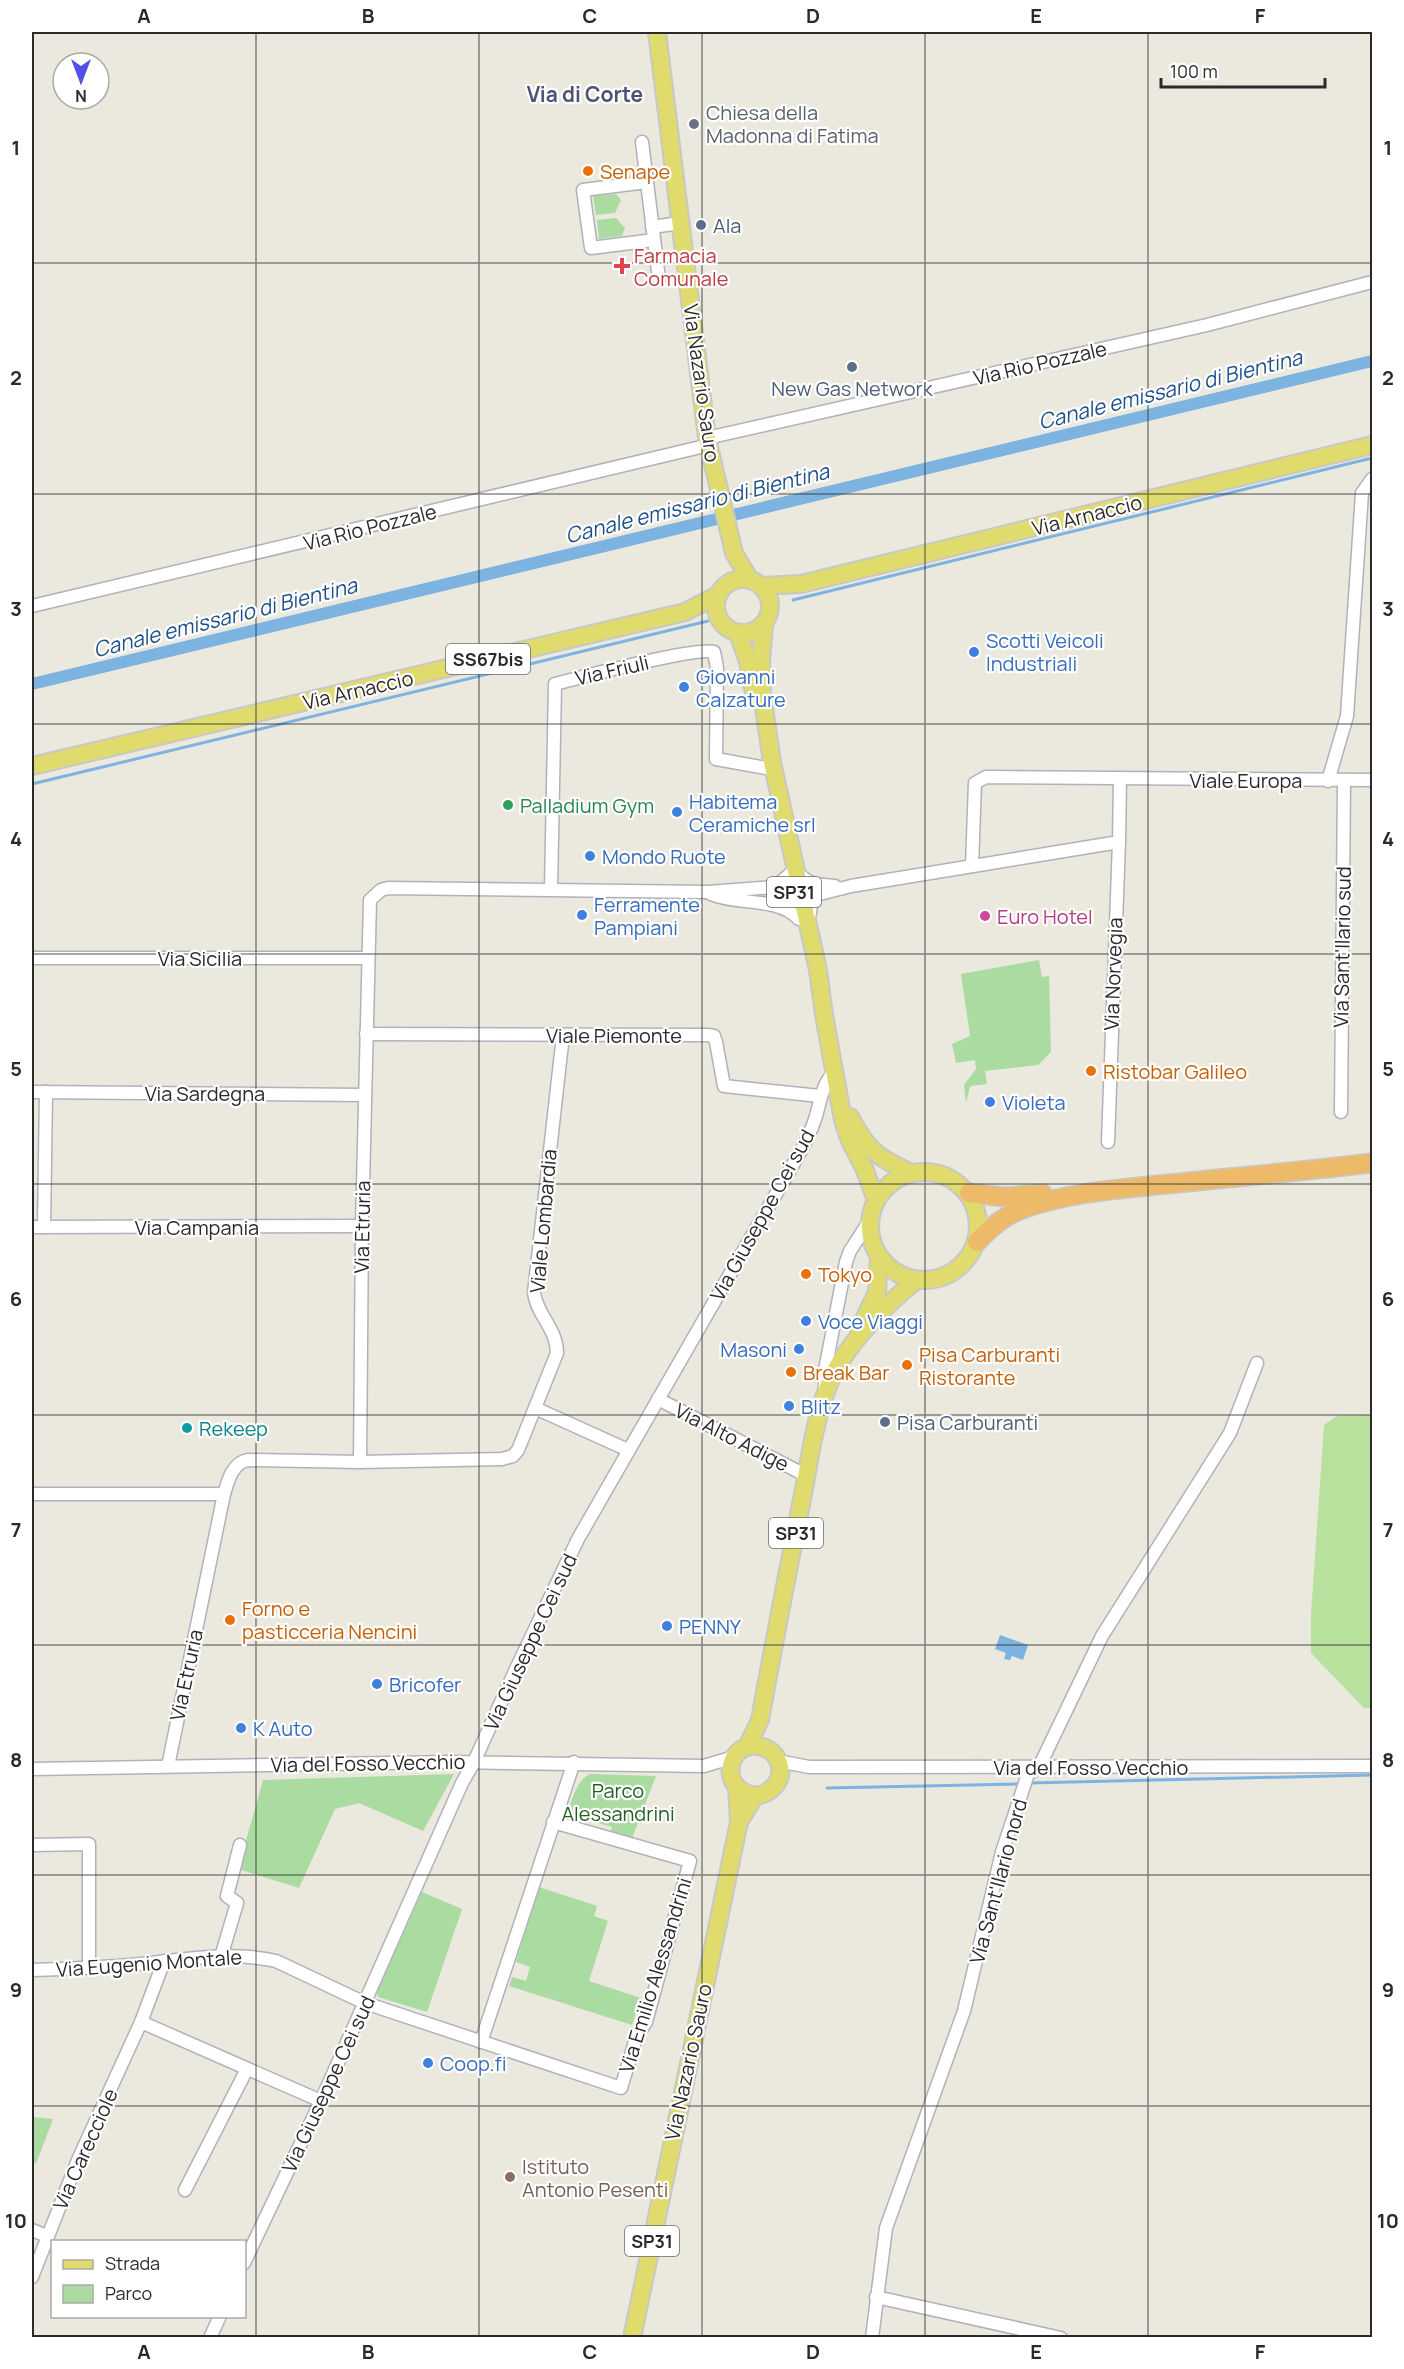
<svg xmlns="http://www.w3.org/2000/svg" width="1404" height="2369" viewBox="0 0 1404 2369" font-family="Manrope,sans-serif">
  <rect width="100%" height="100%" fill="#ebe8de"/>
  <!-- green -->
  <g fill="#aadba1">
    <polygon points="616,194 621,200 615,213 596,215 593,196"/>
    <polygon points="616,218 625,228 622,236 599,239 597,220"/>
    <polygon points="1039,960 1042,977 1049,976 1051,1052 1038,1065 985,1071 987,1084 970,1086 966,1103 964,1085 976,1069 975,1060 956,1063 952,1044 970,1036 961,974"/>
    <polygon points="454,1774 423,1831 359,1803 335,1809 299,1888 238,1869 263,1780"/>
    <path d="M590 1774 656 1776 631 1841 610 1833 612 1827 567 1814C572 1800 576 1781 590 1774Z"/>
    <polygon points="539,1887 597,1906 594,1916 608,1921 589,1981 641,1998 632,2025 509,1986 512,1977 526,1981 530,1967 516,1962"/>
    <polygon points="422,1892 462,1909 427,2012 378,1997 377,1992"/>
    <polygon points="32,2117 53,2119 36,2164 32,2160"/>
  </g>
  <!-- pitch -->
  <polygon fill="#b8e19e" points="1372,1415 1372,1708 1364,1708 1311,1653 1311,1614 1324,1425 1337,1416"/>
  <!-- water -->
  <polygon fill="#7db3e1" points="1000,1635 1028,1645 1023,1660 1012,1656 1010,1660 1004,1659 1006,1653 995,1649"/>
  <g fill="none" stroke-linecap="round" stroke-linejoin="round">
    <!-- stream -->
    <g stroke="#7db3e1" stroke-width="3">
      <polyline points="793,600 1372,458"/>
      <polyline points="32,784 708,621"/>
      <polyline points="1029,1783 1372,1775"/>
      <polyline points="827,1788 1020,1784"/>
    </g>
    <!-- canal -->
    <polyline stroke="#7db3e1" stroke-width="12" points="32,684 1372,361"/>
    <!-- minor casing -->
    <g stroke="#b1b1bc" stroke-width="15">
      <g id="minor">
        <polyline points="642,142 659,279"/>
        <polyline points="647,182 583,190 591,248 654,240"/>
        <polyline points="652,227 680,223"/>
        <polyline points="707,438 1207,325 1372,282"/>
        <polyline points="32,606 709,445"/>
        <polyline points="1328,781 1347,716 1362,493 1372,479"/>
        <polyline points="972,866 975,783 986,777 1372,780"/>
        <polyline points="796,873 813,884 835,886"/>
        <path d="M551 889 555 684C577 678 699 646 714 652L717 668 716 759 766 768"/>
        <path d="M711 894C739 906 777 896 799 919"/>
        <polyline points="810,913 812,896 851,886 1119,842 1120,779"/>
        <polyline points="32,958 368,958"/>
        <polyline points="366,1034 708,1035 714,1036 716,1042 724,1086 820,1096"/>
        <polyline points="32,1092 365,1095"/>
        <polyline points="1341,1112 1344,781"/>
        <polyline points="1108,1142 1119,842"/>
        <polyline points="32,1227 362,1226"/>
        <polyline points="44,1227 46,1092"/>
        <polyline points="825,1387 825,1370 846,1262 850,1251 870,1220"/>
        <polyline points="658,1399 807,1476"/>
        <polyline points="535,1408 628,1450"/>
        <path d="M360 1462 502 1459 513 1456 518 1450 557 1353C557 1329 537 1315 534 1293L563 1035"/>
        <polyline points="32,1494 224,1494"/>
        <polyline points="778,1761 809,1767 1372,1766"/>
        <path d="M168 1766 224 1494C228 1481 232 1463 248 1460L360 1462 362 1226 370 900 381 890 388 888 708 892 775 887 790 874"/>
        <polyline points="32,1769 453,1762 704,1766 734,1757"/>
        <polyline points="32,1845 89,1844 89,1968"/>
        <polyline points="221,1957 237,1903 227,1896 240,1845"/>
        <path d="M32 1970C64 1969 96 1968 129 1965 177 1961 228 1950 276 1961L365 2003 621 2088 637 2035 646 2022 690 1861 553 1822"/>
        <polyline points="141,2022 321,2101"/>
        <polyline points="481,2042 574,1762"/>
        <polyline points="185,2190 247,2069"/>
        <polyline points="32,2230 47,2236"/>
        <path d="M244 2263 321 2101 462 1783 474 1762 515 1671 578 1539 803 1147C808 1137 813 1127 816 1116 821 1099 822 1085 834 1072"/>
        <polyline points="32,2277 78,2160 141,2022 164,1961"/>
        <polyline points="876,2297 1061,2338"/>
        <polyline points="210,2338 220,2316"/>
        <polyline points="872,2338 886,2228 964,2011 1002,1852 1028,1774 1039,1767 1102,1636 1230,1433 1257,1363"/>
      </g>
    </g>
    <!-- major casing -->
    <g stroke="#c8c8c8" stroke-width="20">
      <g id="major">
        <polyline points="657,32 707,438 734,553 750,580"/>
        <circle cx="743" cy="606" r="27"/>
        <polyline points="761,586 801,584 1372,445"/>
        <polyline points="764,625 761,660 762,694 772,762 818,970 824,1015 843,1120 850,1141 864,1168 876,1200"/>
        <polyline points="738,633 748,662 754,693"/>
        <polyline points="32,766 685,612 718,595"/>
        <path d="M850 1117C869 1152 876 1156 911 1173"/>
        <circle cx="924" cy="1226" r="54"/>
        <polyline points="859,1330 877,1292 879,1256"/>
        <path d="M747 1747 760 1720C773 1647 787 1576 801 1504 810 1461 814 1415 833 1375 849 1342 889 1301 917 1280"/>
        <path d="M739 1822 755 1796C771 1794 785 1780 779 1763 776 1755 770 1749 762 1747 729 1737 715 1789 755 1796"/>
        <polyline points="632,2338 739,1822 737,1787"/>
      </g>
    </g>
    <!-- highway casing -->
    <g stroke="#c8c8c8" stroke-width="21">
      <g id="highway">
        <polyline points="969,1193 1004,1197 1043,1194"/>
        <path d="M977 1242C991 1227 1005 1215 1025 1208 1071 1192 1120 1189 1168 1184 1236 1177 1305 1171 1372 1163"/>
      </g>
    </g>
    <!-- minor -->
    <use href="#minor" stroke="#fff" stroke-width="12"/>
    <!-- major -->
    <use href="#major" stroke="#e0db6d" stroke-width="16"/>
    <!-- highway -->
    <use href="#highway" stroke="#ecba68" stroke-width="18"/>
  </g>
  <!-- grid -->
  <path fill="none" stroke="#2a2a2a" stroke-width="1.5" stroke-opacity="0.55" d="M256 32V2338M479 32V2338M702 32V2338M925 32V2338M1148 32V2338M32 263H1372M32 494H1372M32 724H1372M32 954H1372M32 1184H1372M32 1415H1372M32 1645H1372M32 1875H1372M32 2106H1372"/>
  <!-- markers -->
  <circle fill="#6b7280" stroke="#fff" stroke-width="2" cx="694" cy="124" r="6"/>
  <g fill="#e8710a" stroke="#fff" stroke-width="2">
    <circle cx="588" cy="171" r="6"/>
    <circle cx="1091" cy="1071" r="6"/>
    <circle cx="806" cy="1274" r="6"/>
    <circle cx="907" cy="1365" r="6"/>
    <circle cx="791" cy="1372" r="6"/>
    <circle cx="230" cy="1620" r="6"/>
  </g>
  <g fill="#5c6f8a" stroke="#fff" stroke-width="2">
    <circle cx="701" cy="225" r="6"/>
    <circle cx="852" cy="367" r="6"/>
    <circle cx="885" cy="1422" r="6"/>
  </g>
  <path fill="#e0444e" stroke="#fff" stroke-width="2" d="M619 257h6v6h6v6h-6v6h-6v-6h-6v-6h6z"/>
  <g fill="#3f7fe0" stroke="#fff" stroke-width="2">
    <circle cx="974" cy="652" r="6"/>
    <circle cx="684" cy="687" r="6"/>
    <circle cx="677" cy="812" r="6"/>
    <circle cx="590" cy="856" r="6"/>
    <circle cx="582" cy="915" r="6"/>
    <circle cx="990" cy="1102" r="6"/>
    <circle cx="806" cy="1321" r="6"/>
    <circle cx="799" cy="1349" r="6"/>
    <circle cx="789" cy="1406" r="6"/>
    <circle cx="667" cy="1626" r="6"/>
    <circle cx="377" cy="1684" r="6"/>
    <circle cx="241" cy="1728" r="6"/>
    <circle cx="428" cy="2063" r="6"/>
  </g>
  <circle fill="#2e9e5b" stroke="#fff" stroke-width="2" cx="508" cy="805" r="6"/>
  <circle fill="#d1479c" stroke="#fff" stroke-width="2" cx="985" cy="916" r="6"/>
  <circle fill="#0f9aa8" stroke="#fff" stroke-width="2" cx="187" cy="1428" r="6"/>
  <circle fill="#8d6e63" stroke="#fff" stroke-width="2" cx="510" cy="2177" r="6"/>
  <g text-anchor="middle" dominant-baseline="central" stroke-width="4.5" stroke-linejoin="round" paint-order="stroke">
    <!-- shield labels -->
    <g fill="#fff" stroke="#6a6a6a" stroke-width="1.5">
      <rect x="446" y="644" width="84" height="30" rx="4.5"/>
      <rect x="767" y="877" width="54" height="30" rx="4.5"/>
      <rect x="769" y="1518" width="54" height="30" rx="4.5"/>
      <rect x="625" y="2226" width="54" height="30" rx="4.5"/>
    </g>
    <g font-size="18" font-weight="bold" fill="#2a2a2a">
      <text x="488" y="659">SS67bis</text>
      <text x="794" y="892">SP31</text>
      <text x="796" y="1533">SP31</text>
      <text x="652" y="2241">SP31</text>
    </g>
    <!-- worship labels -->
    <g font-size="20" fill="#5b616d" stroke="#fff" text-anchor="start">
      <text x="706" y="112">Chiesa della<tspan x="706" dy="23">Madonna di Fatima</tspan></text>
    </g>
    <!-- food labels -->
    <g font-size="20" fill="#c56008" stroke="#fff" text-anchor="start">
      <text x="600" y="171">Senape</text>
      <text x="1103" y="1071">Ristobar Galileo</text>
      <text x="818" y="1274">Tokyo</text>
      <text x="919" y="1354">Pisa Carburanti<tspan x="919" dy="23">Ristorante</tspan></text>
      <text x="803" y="1372">Break Bar</text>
      <text x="242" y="1608">Forno e<tspan x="242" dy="23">pasticceria Nencini</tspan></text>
    </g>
    <!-- service labels -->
    <g font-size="20" fill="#4e5e75" stroke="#fff" text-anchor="start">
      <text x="713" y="225">Ala</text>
      <text x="852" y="388" text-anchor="middle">New Gas Network</text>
      <text x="897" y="1422">Pisa Carburanti</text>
    </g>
    <!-- health labels -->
    <g font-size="20" fill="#be3a42" stroke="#fff" text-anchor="start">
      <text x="634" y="255">Farmacia<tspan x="634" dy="23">Comunale</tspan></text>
    </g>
    <!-- street labels -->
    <g font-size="20" fill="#2a2a2a" stroke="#fff">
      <text transform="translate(1040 363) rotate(-13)">Via Rio Pozzale</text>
      <text transform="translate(702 383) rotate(82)">Via Nazario Sauro</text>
      <text transform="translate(1087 515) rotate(-14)">Via Arnaccio</text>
      <text transform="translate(370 527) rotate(-14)">Via Rio Pozzale</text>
      <text transform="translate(612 670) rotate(-13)">Via Friuli</text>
      <text transform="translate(358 690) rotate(-13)">Via Arnaccio</text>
      <text x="1246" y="780">Viale Europa</text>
      <text transform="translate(1342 947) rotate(-89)">Via Sant'Ilario sud</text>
      <text x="200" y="958">Via Sicilia</text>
      <text transform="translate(1113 974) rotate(-88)">Via Norvegia</text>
      <text x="614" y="1035">Viale Piemonte</text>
      <text x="205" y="1093">Via Sardegna</text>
      <text transform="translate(762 1215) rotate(-61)">Via Giuseppe Cei sud</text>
      <text transform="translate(543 1221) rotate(-85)">Viale Lombardia</text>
      <text x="197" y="1227">Via Campania</text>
      <text transform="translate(362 1227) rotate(-89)">Via Etruria</text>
      <text transform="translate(732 1437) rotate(27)">Via Alto Adige</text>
      <text transform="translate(530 1642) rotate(-65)">Via Giuseppe Cei sud</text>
      <text transform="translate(186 1675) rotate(-78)">Via Etruria</text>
      <text transform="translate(368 1763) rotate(-1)">Via del Fosso Vecchio</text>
      <text x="1091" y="1767">Via del Fosso Vecchio</text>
      <text transform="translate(998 1881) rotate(-75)">Via Sant'Ilario nord</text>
      <text transform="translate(149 1963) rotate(-4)">Via Eugenio Montale</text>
      <text transform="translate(655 1975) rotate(-73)">Via Emilio Alessandrini</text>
      <text transform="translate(688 2062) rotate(-78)">Via Nazario Sauro</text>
      <text transform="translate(328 2084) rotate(-65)">Via Giuseppe Cei sud</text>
      <text transform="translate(85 2149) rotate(-66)">Via Carecciole</text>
    </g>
    <!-- shop labels -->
    <g font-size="20" fill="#366cbe" stroke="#fff" text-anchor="start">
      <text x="986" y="640">Scotti Veicoli<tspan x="986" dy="23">Industriali</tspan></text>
      <text x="696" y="676">Giovanni<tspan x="696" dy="23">Calzature</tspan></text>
      <text x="689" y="801">Habitema<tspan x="689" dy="23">Ceramiche srl</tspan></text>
      <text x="602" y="856">Mondo Ruote</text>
      <text x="594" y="904">Ferramente<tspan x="594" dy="23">Pampiani</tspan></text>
      <text x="1002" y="1102">Violeta</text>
      <text x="818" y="1321">Voce Viaggi</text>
      <text x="787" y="1349" text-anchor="end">Masoni</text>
      <text x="801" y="1406">Blitz</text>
      <text x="679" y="1626">PENNY</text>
      <text x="389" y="1684">Bricofer</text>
      <text x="253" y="1728">K Auto</text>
      <text x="440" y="2063">Coop.fi</text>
    </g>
    <!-- leisure labels -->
    <g font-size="20" fill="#27864d" stroke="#fff" text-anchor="start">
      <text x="520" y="805">Palladium Gym</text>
    </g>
    <!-- hotel labels -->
    <g font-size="20" fill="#b23c85" stroke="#fff" text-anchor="start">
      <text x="997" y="916">Euro Hotel</text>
    </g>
    <!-- culture labels -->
    <g font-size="20" fill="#0d838f" stroke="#fff" text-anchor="start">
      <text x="199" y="1428">Rekeep</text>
    </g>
    <!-- park labels -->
    <g font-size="20" fill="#245f22" stroke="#fff">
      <text x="618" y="1790">Parco<tspan x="618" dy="23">Alessandrini</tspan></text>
    </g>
    <!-- education labels -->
    <g font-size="20" fill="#785e54" stroke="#fff" text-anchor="start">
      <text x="522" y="2166">Istituto<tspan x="522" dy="23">Antonio Pesenti</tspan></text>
    </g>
    <!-- neighbourhood labels -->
    <g font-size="21" font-weight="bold" fill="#505076" stroke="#fff">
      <text x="585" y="94">Via di Corte</text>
    </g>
    <!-- water labels -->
    <g font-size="21" font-style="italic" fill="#1d518c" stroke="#fff">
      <text transform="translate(1170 389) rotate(-14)">Canale emissario di Bientina</text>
      <text transform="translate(697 503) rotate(-14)">Canale emissario di Bientina</text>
      <text transform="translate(225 617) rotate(-14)">Canale emissario di Bientina</text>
    </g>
  </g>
  <!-- border -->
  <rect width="1404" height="2369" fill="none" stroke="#ffffff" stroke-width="66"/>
  <!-- legend -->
  <rect x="51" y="2240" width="195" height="78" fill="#ffffff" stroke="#aaaaaa" stroke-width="1.5"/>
  <rect x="63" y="2260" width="30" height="9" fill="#e0db6d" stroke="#aaaaaa" stroke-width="1.5"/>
  <text x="105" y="2270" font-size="18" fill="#2a2a2a">Strada</text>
  <rect x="63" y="2285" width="30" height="18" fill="#aadba1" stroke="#aaaaaa" stroke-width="1.5"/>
  <text x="105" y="2300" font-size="18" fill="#2a2a2a">Parco</text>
  <!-- north arrow -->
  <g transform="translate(81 81) rotate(180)"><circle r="28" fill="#ffffff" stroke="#aaaaaa" stroke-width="1.5"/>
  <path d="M0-4.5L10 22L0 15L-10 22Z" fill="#5151e5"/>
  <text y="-9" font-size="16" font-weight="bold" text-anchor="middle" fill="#2a2a2a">N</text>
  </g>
  <!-- scale -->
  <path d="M1161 78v9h164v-9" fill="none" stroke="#2a2a2a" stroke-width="3"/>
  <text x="1170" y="78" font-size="18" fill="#2a2a2a" stroke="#ffffff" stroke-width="4.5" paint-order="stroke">100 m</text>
  <rect x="33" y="33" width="1338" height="2303" fill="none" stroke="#2a2a2a" stroke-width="2"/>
  <g font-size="20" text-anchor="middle" font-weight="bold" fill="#2a2a2a">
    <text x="144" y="23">A</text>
    <text x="368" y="23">B</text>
    <text x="590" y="23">C</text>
    <text x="813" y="23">D</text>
    <text x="1036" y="23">E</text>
    <text x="1260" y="23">F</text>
    <text x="16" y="155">1</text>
    <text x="1388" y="155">1</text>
    <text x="16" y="385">2</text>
    <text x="1388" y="385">2</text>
    <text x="16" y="616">3</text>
    <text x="1388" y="616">3</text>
    <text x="16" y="846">4</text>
    <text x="1388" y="846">4</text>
    <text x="16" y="1076">5</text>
    <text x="1388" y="1076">5</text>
    <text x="16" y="1306">6</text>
    <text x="1388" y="1306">6</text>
    <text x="16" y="1537">7</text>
    <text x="1388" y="1537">7</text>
    <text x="16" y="1767">8</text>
    <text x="1388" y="1767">8</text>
    <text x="16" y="1997">9</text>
    <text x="1388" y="1997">9</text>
    <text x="16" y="2228">10</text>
    <text x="1388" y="2228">10</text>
    <text x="144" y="2359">A</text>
    <text x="368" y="2359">B</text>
    <text x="590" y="2359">C</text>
    <text x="813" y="2359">D</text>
    <text x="1036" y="2359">E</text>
    <text x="1260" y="2359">F</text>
  </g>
</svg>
